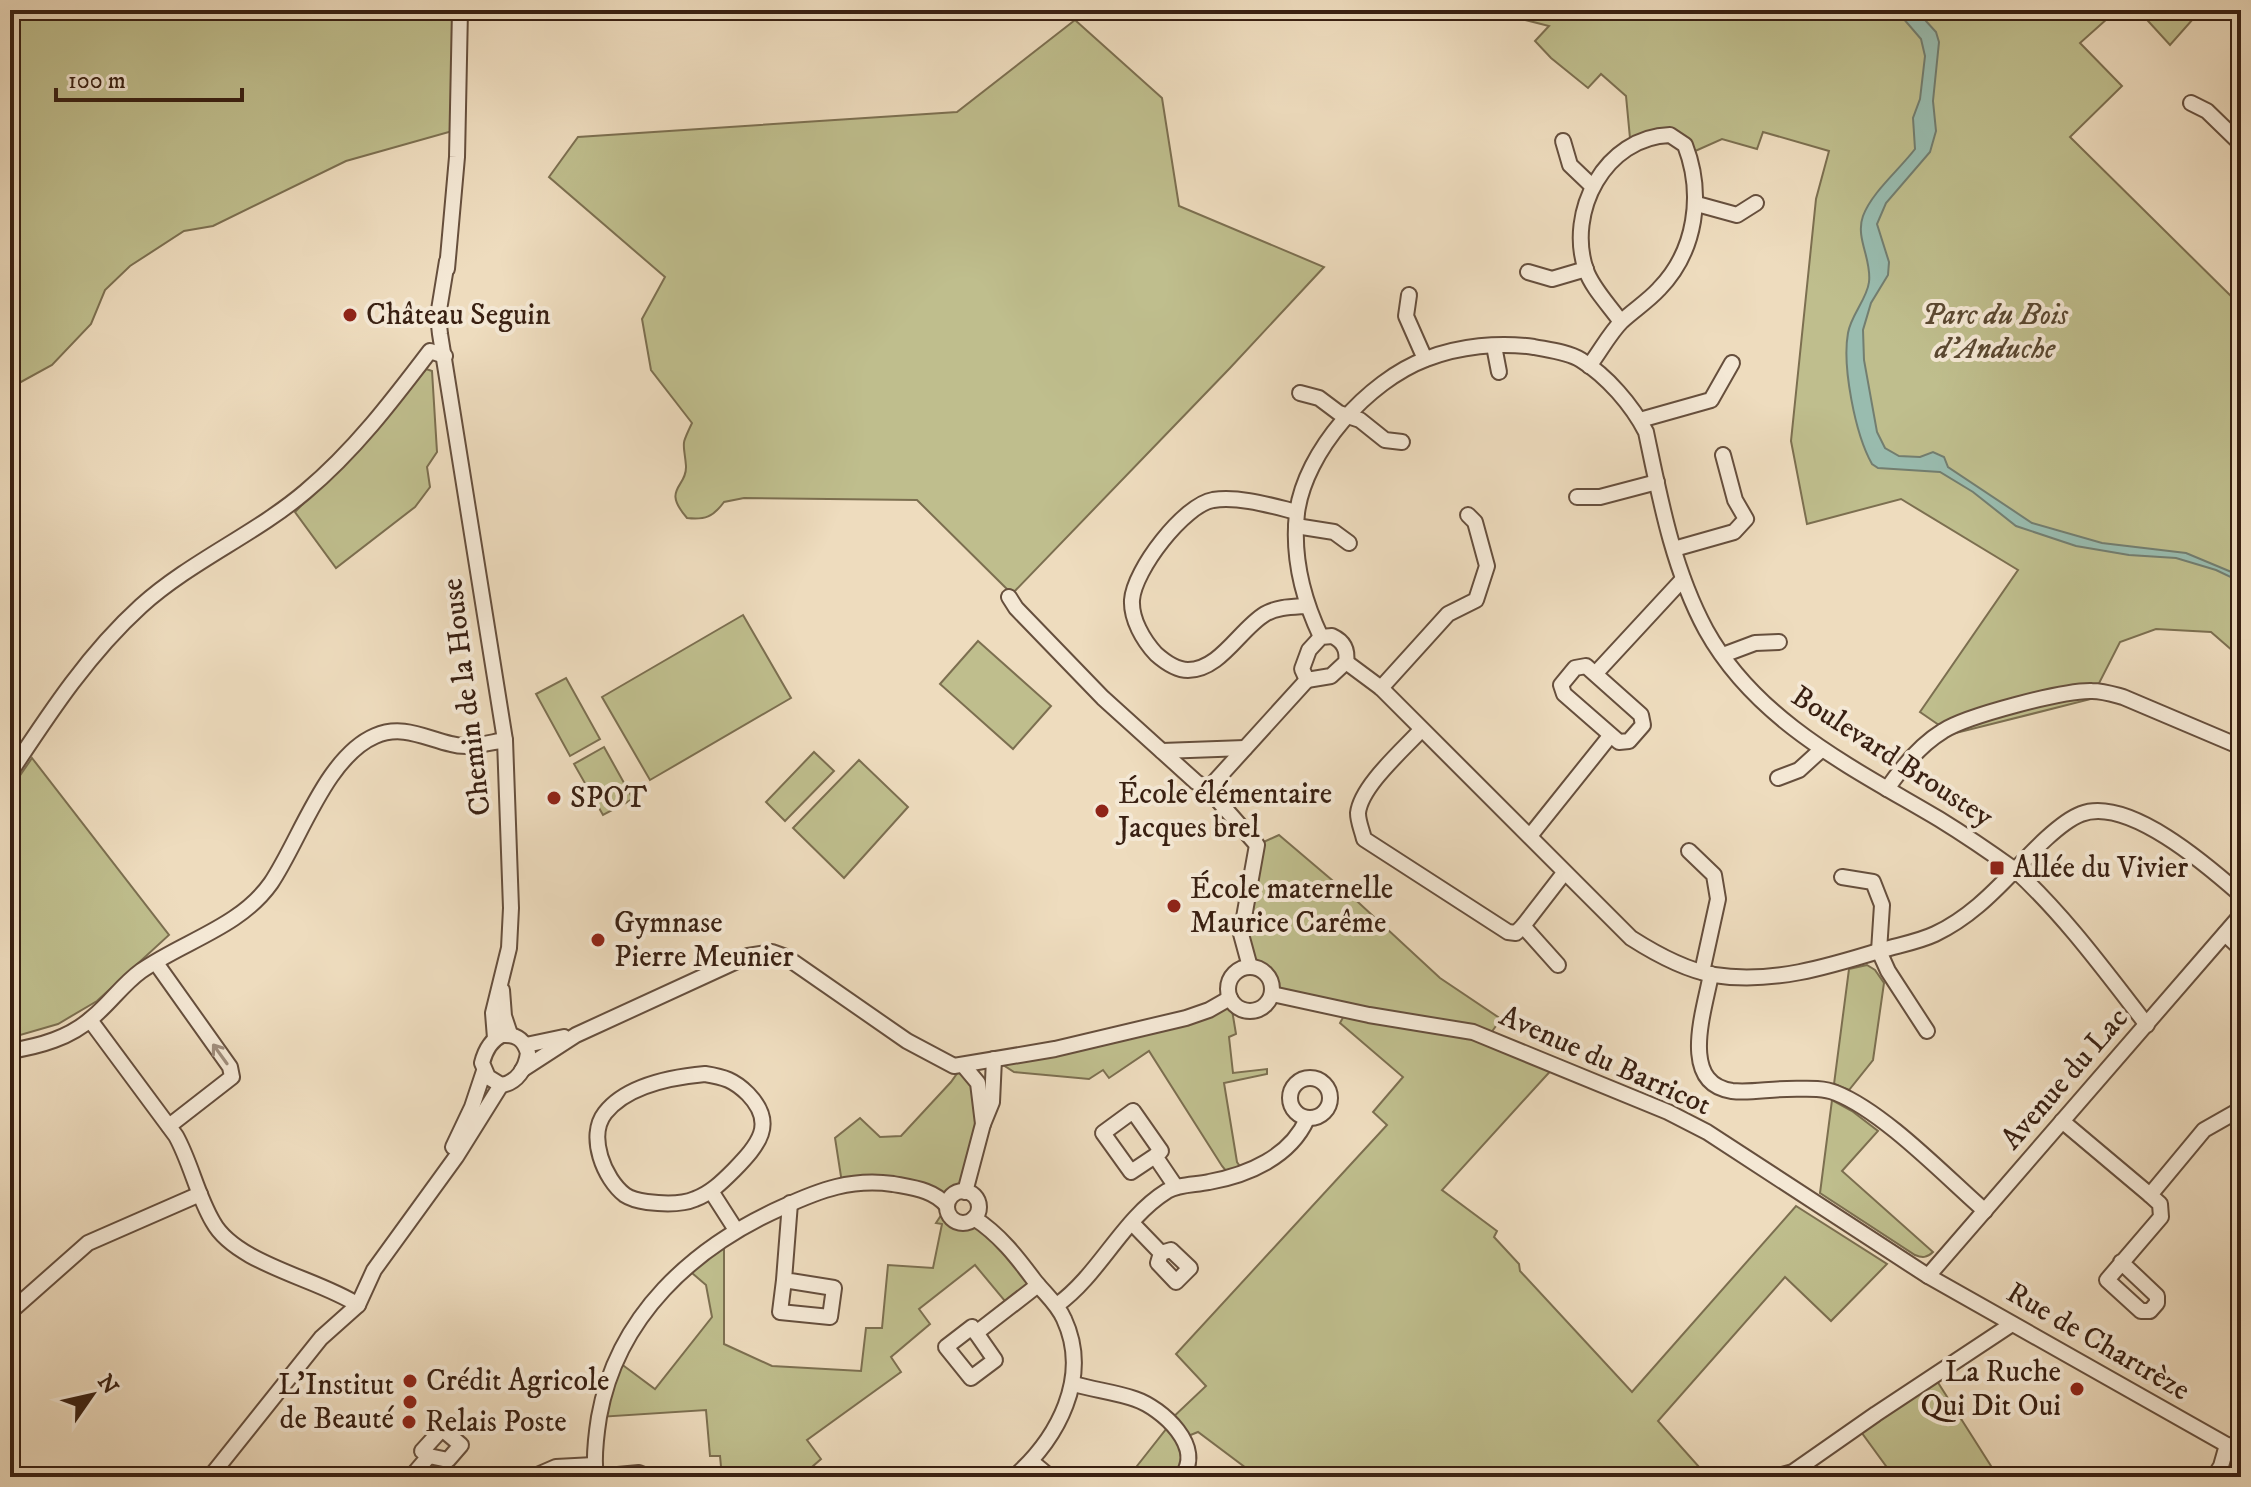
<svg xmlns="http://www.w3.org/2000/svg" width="2251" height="1487" viewBox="0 0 2251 1487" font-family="'IM FELL DW Pica',serif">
  <rect width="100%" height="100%" fill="#eedcbe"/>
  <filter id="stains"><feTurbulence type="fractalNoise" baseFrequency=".0025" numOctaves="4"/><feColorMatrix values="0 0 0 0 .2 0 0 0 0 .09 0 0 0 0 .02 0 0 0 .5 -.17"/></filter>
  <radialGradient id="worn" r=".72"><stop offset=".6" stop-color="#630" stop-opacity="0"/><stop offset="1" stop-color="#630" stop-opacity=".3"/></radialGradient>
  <!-- green -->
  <g fill="#bfbe8d" stroke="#7c6f50" stroke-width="2">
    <polygon points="10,10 460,10 456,130 346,161 213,226 184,231 130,266 105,290 91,324 52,365 10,388"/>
    <polygon points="1486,10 2117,10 2080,43 2122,86 2070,137 2241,306 2241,658 2211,632 2156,629 2120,642 2091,699 1952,734 1920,712 2018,570 1901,499 1807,524 1791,441 1816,199 1829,151 1763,132 1757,149 1722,139 1693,152 1679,139 1636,145 1630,138 1626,96 1601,74 1588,88 1551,58 1535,41 1549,26"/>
    <polygon points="2138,10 2201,10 2170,45"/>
    <path d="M1075 20 1162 98 1179 206 1324 267 1230 368 1012 594 917 500 744 498 724 502C713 517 705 520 687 518 661 488 687 488 686 466 684 441 680 448 692 423L651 370 642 319 665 277 549 177 578 137 957 112Z"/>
    <polygon points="426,369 432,371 437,452 427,467 430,487 415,507 336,568 295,512 369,436"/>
    <polygon points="743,615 791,698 650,780 602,697"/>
    <polygon points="978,641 1051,706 1013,749 940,684"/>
    <polygon points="566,678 600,739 570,756 536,694"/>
    <polygon points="604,747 633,799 603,815 574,764"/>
    <polygon points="814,752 834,771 785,821 766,802"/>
    <polygon points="32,758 169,935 97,1001 58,1024 10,1038 10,790"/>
    <polygon points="859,760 908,807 844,878 793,828"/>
    <path d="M1279 835 1359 903 1440 978 1501 1019 1488 1037 1555 1066 1442 1190 1497 1231 1494 1237 1519 1264 1520 1271 1632 1392 1796 1206 1887 1264 1831 1321 1785 1277 1658 1421 1708 1477H1240L1246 1468 1198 1432 1188 1436 1181 1477H1151L1137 1466 1170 1424 1169 1421 1206 1386 1176 1354 1387 1125 1373 1112 1403 1077 1340 1023 1346 1012 1272 994C1273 978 1265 969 1250 967L1242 946 1257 845Z"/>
    <polygon points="1867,965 1875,970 1884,983 1873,1060 1849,1090 1834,1084 1849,969"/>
    <polygon points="1230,998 1236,1034 1229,1037 1233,1073 1267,1069 1267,1074 1224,1083 1237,1162 1244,1172 1231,1177 1222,1166 1149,1051 1109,1078 1103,1070 1089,1079 1014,1072 994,1059 1055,1049"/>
    <polygon points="963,1065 978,1083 980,1114 961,1192 950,1199 949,1214 954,1220 961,1223 974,1218 1038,1285 1009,1306 975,1265 919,1309 930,1324 891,1357 901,1372 807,1440 821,1459 804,1474 806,1477 722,1477 720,1456 710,1456 706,1410 599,1417 620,1363 655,1389 712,1317 706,1285 685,1267 724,1239 724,1344 772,1366 861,1371 866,1328 882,1328 888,1265 933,1268 942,1224 936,1223 947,1206 939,1195 842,1183 835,1138 860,1118 880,1137 901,1136 951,1082"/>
    <path d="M1832 1100 1852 1111 1878 1131 1842 1171 1933 1252C1927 1258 1922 1258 1915 1255L1820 1193Z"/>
    <polygon points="1937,1381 1998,1477 1894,1477 1859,1429"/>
  </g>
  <!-- water -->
  <path fill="#99bcaf" stroke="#737e70" stroke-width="2" d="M1896 10H1916L1936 32 1939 42 1933 101 1936 131 1930 152 1886 203 1877 224 1889 262 1888 275 1871 303 1863 330 1864 360 1877 432 1885 448 1899 456 1920 457 1933 452 1944 457 1948 467 2032 523 2102 543 2186 553 2241 576V582L2216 570 2176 558 2129 555 2076 546 2016 526 1973 492 1940 472 1878 468 1872 464C1855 434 1842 366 1848 333 1851 315 1867 299 1869 282 1872 259 1855 238 1863 216 1872 192 1899 170 1915 149L1913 118 1920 99 1925 56 1921 39Z"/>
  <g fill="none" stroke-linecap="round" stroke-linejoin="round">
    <!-- minor casing -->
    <g stroke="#664f3d" stroke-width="18">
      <g id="minor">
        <polyline points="2191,103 2207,111 2241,144"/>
        <polyline points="1563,141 1570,165 1592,186"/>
        <polyline points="1697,204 1737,215 1756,203"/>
        <polyline points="447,261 438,316 440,334 505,740 511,908 509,948 493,1013 495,1038"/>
        <polyline points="447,269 457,157 460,10"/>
        <polyline points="1528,272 1552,279 1586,269"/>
        <polyline points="1409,295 1406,316 1425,359"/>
        <polyline points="1494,346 1499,372"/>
        <path d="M1589 366C1600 352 1609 334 1622 321 1634 310 1648 301 1659 289 1696 251 1704 194 1685 145L1670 135C1605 137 1566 212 1586 270 1592 288 1610 306 1621 322"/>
        <polyline points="1300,393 1319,398 1339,413 1360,420 1385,440 1402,442"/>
        <polyline points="1640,420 1711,400 1732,363"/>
        <polyline points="1577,497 1600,497 1657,482"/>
        <path d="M1297 512C1272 506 1240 496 1213 500 1184 505 1134 570 1132 600 1131 619 1143 640 1156 654 1165 662 1176 670 1188 670 1220 670 1240 629 1265 614 1277 607 1292 607 1306 606"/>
        <polyline points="1296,526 1334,532 1349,543"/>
        <polyline points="1674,549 1734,532 1746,519 1735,500 1723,455"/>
        <polyline points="1009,597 1016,608 1103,698 1196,782 1208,789"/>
        <path d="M1332 636C1343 641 1348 649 1346 662L1331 676 1307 680 1302 669 1309 650 1321 637Z"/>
        <path d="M1321 637C1302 597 1292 557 1297 513 1305 451 1368 381 1426 359 1459 346 1499 342 1534 347 1549 350 1568 352 1581 360 1607 376 1632 405 1646 432 1660 499 1673 569 1706 630 1757 722 1853 768 1939 819 1965 835 1990 852 2015 870 1991 895 1967 919 1935 934 1918 942 1899 945 1882 950 1827 967 1772 984 1714 975 1685 970 1656 954 1631 938L1381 688 1346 662"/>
        <polyline points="1723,655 1755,643 1779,642"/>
        <polygon points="1586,666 1641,715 1643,725 1629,741 1619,742 1564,694 1561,685 1575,668"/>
        <polyline points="1596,673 1683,579"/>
        <polyline points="1381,688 1448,614 1476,600 1487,566 1475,522 1468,515"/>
        <path d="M1421 730C1403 750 1361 786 1358 813 1358 822 1362 830 1364 839L1508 932 1516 933 1523 926 1564 873"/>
        <polyline points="1162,751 1245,748"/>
        <path d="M10 773C49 714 88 654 141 606 191 561 254 535 305 492 354 451 392 401 430 351L445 356"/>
        <polyline points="1778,778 1799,770 1821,750"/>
        <path d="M1887 789C1902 767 1920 745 1943 731 1966 716 2064 690 2092 691 2103 691 2112 694 2123 697L2241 747"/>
        <polyline points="1530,836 1610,736"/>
        <polyline points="1689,851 1714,875 1718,899 1702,972"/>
        <polyline points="1842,877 1873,882 1882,905 1879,951 1888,971 1927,1031"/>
        <polyline points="1523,926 1558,965"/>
        <polyline points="2225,934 2241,949"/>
        <polyline points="156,963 230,1067 232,1077 169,1126"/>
        <circle cx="1250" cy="989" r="22"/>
        <polyline points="1250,967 1241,934 1257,845 1208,789 1307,680"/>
        <path d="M1711 974C1705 1009 1678 1083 1732 1091 1750 1093 1769 1089 1787 1089 1803 1089 1822 1087 1836 1093 1884 1112 1945 1176 1985 1211"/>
        <polyline points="502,990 504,1016 510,1034"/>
        <polyline points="1272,994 1369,1015 1473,1032 1668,1112 1707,1132 1928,1276 2227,1445"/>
        <path d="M90 1020 176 1136C191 1163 197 1195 213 1222 236 1264 319 1279 358 1305"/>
        <path d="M2147 1025C2105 971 2065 916 2015 870 2031 853 2060 822 2081 814 2128 796 2208 866 2241 895"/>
        <path d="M502 1035C516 1034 524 1039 528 1053 526 1068 517 1083 501 1085L488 1077 482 1063C485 1051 491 1040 502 1035Z"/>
        <polyline points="526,1045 564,1037"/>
        <path d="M10 1051C40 1046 70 1038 93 1017 110 1003 123 984 141 971 184 941 240 927 271 883 300 840 326 757 375 736 402 724 425 738 451 744 469 749 487 743 505 740"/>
        <polyline points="963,1065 978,1083 983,1124"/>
        <polyline points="522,1070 576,1035 748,956 772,952 786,957 907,1041 954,1066 1055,1049 1186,1018 1209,1010 1230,998"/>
        <path d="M705 1074C724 1077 734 1080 748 1094 777 1124 758 1145 734 1170 722 1182 711 1193 695 1199 681 1205 663 1204 647 1202 640 1201 631 1199 625 1195 604 1179 587 1136 605 1113 627 1085 672 1077 705 1074Z"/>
        <circle cx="1310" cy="1098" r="20"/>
        <polyline points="2062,1121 2150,1195"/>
        <polyline points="453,1147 472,1107 484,1071"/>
        <polyline points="1155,1156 1131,1172 1103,1133 1133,1111 1161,1151 1155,1156 1176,1187"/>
        <polyline points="711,1191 736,1230"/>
        <circle cx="963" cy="1207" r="16"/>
        <polyline points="965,1192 983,1124 992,1102 994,1059"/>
        <path d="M974 1218C999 1234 1017 1257 1034 1280 1044 1293 1057 1303 1064 1319 1091 1377 1058 1438 1014 1477"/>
        <polyline points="1133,1224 1161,1253 1171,1250 1190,1268 1176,1282 1158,1263 1161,1253"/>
        <polyline points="2121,1262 2157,1296 2157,1303 2150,1311 2141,1311 2107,1280 2161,1217 2160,1204 2150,1195 2204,1130 2241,1109"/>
        <polyline points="1928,1276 2241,915"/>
        <polyline points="784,1280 780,1312 830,1317 834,1288 784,1280 790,1203"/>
        <path d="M1057 1305C1100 1274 1122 1219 1167 1191 1179 1184 1195 1185 1209 1182 1248 1175 1290 1157 1307 1119"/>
        <polyline points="10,1312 88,1243 200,1194"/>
        <polygon points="972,1327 995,1360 971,1378 946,1347"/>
        <polyline points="976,1333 1038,1285"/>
        <path d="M1074 1384C1094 1390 1115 1392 1135 1399 1162 1408 1206 1448 1181 1477"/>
        <polygon points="442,1429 461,1445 448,1460 429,1456 422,1451"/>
        <polyline points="1032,1462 1050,1477"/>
        <polyline points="210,1477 321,1338 358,1305 374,1270 456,1157 501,1085"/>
        <polyline points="411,1477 429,1456"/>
        <polyline points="533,1477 556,1467 594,1465"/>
        <path d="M596 1477C593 1458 596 1436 599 1417 617 1316 693 1247 783 1207 820 1190 852 1178 893 1184 914 1188 934 1190 947 1206"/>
        <polyline points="596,1477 639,1473 649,1477"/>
        <polyline points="1774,1477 1793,1472 1876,1414 2012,1324"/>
        <polyline points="2214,1477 2221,1466 2227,1445"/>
      </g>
    </g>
    <!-- minor -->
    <use href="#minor" stroke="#f4e8d5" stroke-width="14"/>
  </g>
  <!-- one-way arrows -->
  <defs><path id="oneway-shaft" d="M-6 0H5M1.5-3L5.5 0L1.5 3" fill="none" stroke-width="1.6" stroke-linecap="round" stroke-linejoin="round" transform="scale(2)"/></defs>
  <use stroke="#a08e7d" href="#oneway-shaft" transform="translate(220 1054) rotate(-126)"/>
  <!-- markers -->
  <g fill="#8f2418" stroke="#f4e8d5" stroke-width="3">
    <circle cx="350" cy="315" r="8"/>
    <circle cx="554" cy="798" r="8"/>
    <circle cx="1102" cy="811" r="8"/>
    <rect x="1989" y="860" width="16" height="16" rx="4"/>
    <circle cx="1174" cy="906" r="8"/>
    <circle cx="598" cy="940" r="8"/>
    <circle cx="410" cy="1381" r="8"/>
    <circle cx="2077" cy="1389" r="8"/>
    <circle cx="410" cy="1402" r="8"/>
    <circle cx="409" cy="1422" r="8"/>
  </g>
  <g text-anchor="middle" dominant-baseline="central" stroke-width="8" stroke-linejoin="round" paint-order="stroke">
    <!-- poi labels -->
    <g font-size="30" fill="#392012" stroke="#f4e8d5" text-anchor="start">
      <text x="366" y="315">Château Seguin</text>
      <text x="1118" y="794">École élémentaire<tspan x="1118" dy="34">Jacques brel</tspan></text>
      <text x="570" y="798">SPOT</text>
      <text x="2013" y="868">Allée du Vivier</text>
      <text x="1190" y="889">École maternelle<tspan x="1190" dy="34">Maurice Carême</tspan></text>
      <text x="614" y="923">Gymnase<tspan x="614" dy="34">Pierre Meunier</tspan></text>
      <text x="2061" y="1372" text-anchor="end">La Ruche<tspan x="2061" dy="34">Qui Dit Oui</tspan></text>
      <text x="426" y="1381">Crédit Agricole</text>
      <text x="394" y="1385" text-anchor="end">L'Institut<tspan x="394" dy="34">de Beauté</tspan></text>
      <text x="425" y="1422">Relais Poste</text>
    </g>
    <!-- park labels -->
    <g font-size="30" font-style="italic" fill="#5a4831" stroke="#f4e8d5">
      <text x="1995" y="315">Parc du Bois<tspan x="1995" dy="34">d'Anduche</tspan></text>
    </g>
    <!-- street labels -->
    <g font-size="30" fill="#392012" stroke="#f4e8d5">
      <text transform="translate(467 697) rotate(-97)">Chemin de la House</text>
      <text transform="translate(1892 757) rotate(33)">Boulevard Broustey</text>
      <text transform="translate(1605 1061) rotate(24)">Avenue du Barricot</text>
      <text transform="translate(2065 1079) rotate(-49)">Avenue du Lac</text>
      <text transform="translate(2098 1342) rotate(30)">Rue de Chartrèze</text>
    </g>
  </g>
  <!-- margin -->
  <rect width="2251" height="1487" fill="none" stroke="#eedcbe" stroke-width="40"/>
  <rect x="12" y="12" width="2227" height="1463" fill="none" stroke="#392012" stroke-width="4"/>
  <rect x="20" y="20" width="2211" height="1447" fill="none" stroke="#392012" stroke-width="2"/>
  <!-- north arrow -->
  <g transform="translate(92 1395) rotate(56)" stroke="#f4e8d5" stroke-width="6" paint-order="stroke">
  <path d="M0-6L14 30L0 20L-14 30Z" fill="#392012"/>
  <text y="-12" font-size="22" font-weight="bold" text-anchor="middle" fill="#392012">N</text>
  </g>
  <!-- scale -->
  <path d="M56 88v12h186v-12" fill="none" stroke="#392012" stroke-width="4"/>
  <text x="68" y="88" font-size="24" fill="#392012" stroke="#f4e8d5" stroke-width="6" paint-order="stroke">100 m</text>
  <rect width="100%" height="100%" filter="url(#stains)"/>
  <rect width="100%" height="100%" fill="url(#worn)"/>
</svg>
